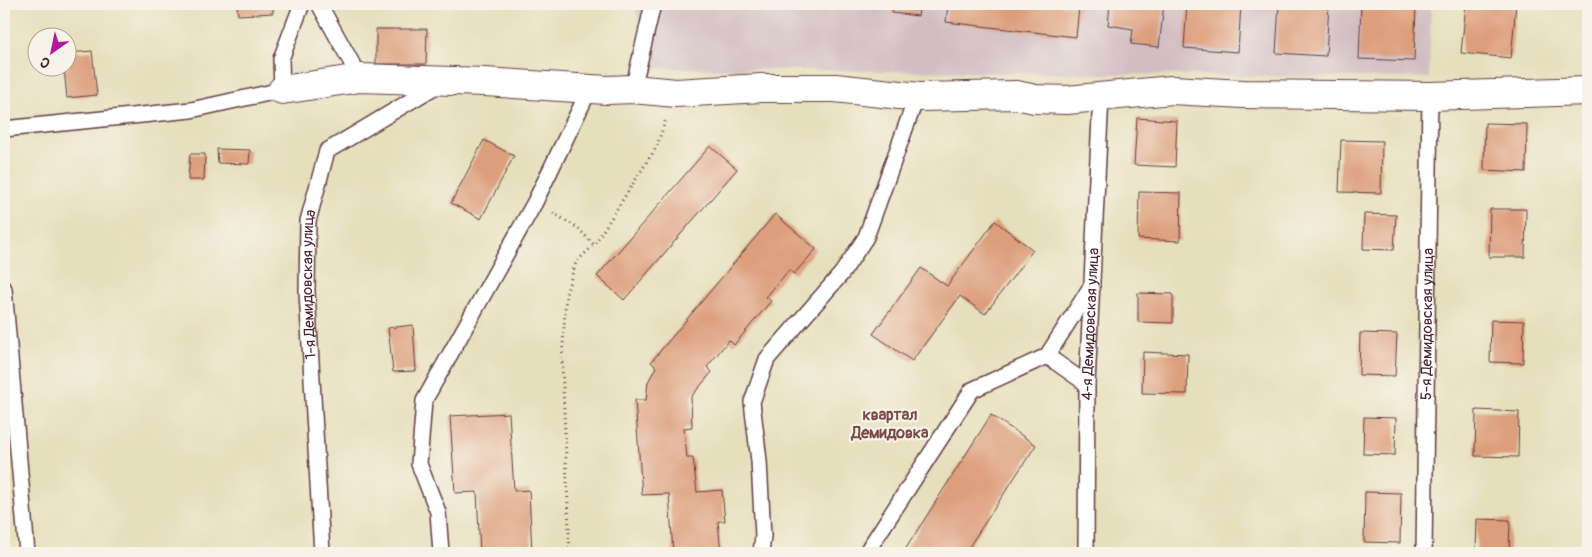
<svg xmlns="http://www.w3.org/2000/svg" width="1592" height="557" viewBox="0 0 1592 557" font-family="Pangolin,sans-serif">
  <rect width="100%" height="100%" fill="#f7f3e8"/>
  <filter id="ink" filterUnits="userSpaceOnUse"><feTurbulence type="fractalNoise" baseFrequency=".02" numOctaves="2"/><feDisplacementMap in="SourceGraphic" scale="10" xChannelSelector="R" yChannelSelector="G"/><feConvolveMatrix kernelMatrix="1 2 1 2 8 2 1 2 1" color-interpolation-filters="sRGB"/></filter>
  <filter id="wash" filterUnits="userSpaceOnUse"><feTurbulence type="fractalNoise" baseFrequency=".0096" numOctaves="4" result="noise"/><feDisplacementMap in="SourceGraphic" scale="20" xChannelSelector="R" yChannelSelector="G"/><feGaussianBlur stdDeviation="1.12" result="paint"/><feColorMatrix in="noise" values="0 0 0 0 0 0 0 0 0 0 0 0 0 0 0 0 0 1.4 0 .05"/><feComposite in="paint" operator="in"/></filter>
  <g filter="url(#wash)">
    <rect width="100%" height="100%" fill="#e6dfbb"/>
    <!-- industrial -->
    <polygon fill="#d2bec2" points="634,4 1431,4 1429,78 654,68"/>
    <g id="blocks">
      <!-- building -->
      <g fill="#dd9e7b">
        <polygon points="237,4 273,4 273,13 238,15"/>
        <polygon points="893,4 920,4 918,16 892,13"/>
        <polygon points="948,4 1047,4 1079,7 1076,37 946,22"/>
        <polygon points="1110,4 1164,4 1159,47 1131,44 1133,29 1108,25"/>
        <polygon points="1187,4 1241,4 1238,52 1184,48"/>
        <polygon points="1279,4 1329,4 1326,56 1276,53"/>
        <polygon points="1361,4 1416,4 1414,61 1359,59"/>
        <polygon points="1466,4 1516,4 1511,58 1461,53"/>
        <polygon points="376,29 427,29 426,64 376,64"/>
        <polygon points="92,51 97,95 67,98 64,68 68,68 68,53"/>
        <polygon points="1137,118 1177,121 1175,167 1134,165"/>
        <polygon points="1485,123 1527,124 1526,172 1484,170"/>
        <polygon points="484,140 514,156 481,219 451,203"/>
        <polygon points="1341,140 1382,141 1381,193 1339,192"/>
        <polygon points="710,146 737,169 624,300 597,276"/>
        <polygon points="217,149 250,150 249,164 218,163"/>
        <polygon points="190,154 205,154 204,180 188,180"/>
        <polygon points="1139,192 1181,193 1180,241 1138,239"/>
        <polygon points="1490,209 1526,209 1525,257 1489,257"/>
        <polygon points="775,214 816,249 794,274 789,270 766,297 771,301 734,345 729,340 707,367 712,372 691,397 692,427 684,428 687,458 693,458 697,492 722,490 725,521 718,521 721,553 673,553 669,494 642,495 635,400 646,400 648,382 656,367 651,362"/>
        <polygon points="1364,214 1396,215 1394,250 1363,249"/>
        <polygon points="995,221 1033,250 985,314 960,296 912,361 873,334 921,268 947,286"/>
        <polygon points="1138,293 1173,294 1173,323 1138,322"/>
        <polygon points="1491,320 1524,321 1523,363 1490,362"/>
        <polygon points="413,325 416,371 393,372 388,328"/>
        <polygon points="1360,333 1397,334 1395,376 1359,375"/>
        <polygon points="1143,352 1188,354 1187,394 1142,393"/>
        <polygon points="1476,410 1519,412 1518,457 1475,456"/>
        <polygon points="509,413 514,491 529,490 532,553 480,553 477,492 455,493 450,416"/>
        <polygon points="991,415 1036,445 965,553 903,553"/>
        <polygon points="1364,417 1396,418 1395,455 1363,454"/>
        <polygon points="1365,492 1401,493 1400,543 1364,542"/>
        <polygon points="1477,519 1510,520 1509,553 1476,553"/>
      </g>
    </g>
  </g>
  <g filter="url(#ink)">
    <use href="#blocks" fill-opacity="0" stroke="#613c41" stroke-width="1"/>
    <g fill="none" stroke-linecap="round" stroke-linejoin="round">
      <!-- service casing -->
      <g stroke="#613c41" stroke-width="18">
        <g id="service">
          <polyline points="319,4 360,78"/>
          <polyline points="633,89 653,4"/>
          <polyline points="4,129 191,110 282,90 281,59 302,4"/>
          <polyline points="4,289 27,553"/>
          <polyline points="1047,356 1087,384"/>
          <path id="s1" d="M322 553 307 292 308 221 327 151 439 84"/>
          <polyline points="441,553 438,512 419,464 424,401 535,202 590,88"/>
          <polyline points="761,553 763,536 759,461 752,402 767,359 842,273 866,237 914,104 919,97"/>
          <polyline points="866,553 972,390 1047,356 1092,285"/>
          <path id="s2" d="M1086 553 1087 384 1101 96"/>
          <path id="s3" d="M1424 553 1430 96"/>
        </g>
      </g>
      <!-- minor casing -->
      <g stroke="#613c41" stroke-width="30">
        <polyline id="minor" points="282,90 360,78 485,82 607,90 633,89 676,93 761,88 835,88 919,97 1016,95 1035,99 1067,100 1172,90 1243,94 1430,96 1588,91"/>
      </g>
      <!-- path -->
      <g stroke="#613c41" stroke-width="3" stroke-dasharray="1 4" stroke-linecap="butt">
        <polyline points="553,213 578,228 594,245 657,146 666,119"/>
        <polyline points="570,553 562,362 566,294 576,262 594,245"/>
      </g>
      <!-- service -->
      <use href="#service" stroke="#fff" stroke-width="15"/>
      <!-- minor -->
      <use href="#minor" stroke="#fff" stroke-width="28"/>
    </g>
  </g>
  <g text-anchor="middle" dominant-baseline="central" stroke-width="4.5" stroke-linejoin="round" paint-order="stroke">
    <!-- street labels -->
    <g font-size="15" fill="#4a1f2b" stroke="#f7f3e8">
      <text stroke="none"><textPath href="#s1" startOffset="269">1-я Демидовская улица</textPath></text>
      <text stroke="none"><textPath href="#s2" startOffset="229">4-я Демидовская улица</textPath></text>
      <text stroke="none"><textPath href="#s3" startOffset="229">5-я Демидовская улица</textPath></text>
    </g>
    <!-- neighbourhood labels -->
    <g font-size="16" font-weight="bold" fill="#7d4b47" stroke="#f7f3e8">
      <text x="890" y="415">квартал<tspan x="890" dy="18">Демидовка</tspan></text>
    </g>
  </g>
  <!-- margin -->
  <rect width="1592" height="557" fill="none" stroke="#f7f3e8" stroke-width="20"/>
  <!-- north arrow -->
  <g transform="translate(52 52) rotate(213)"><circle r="24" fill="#f7f3e8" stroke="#b29e9c"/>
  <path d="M0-4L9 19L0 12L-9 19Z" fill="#b5179e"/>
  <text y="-8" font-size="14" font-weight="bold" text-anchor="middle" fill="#4a1f2b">С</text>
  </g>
</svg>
